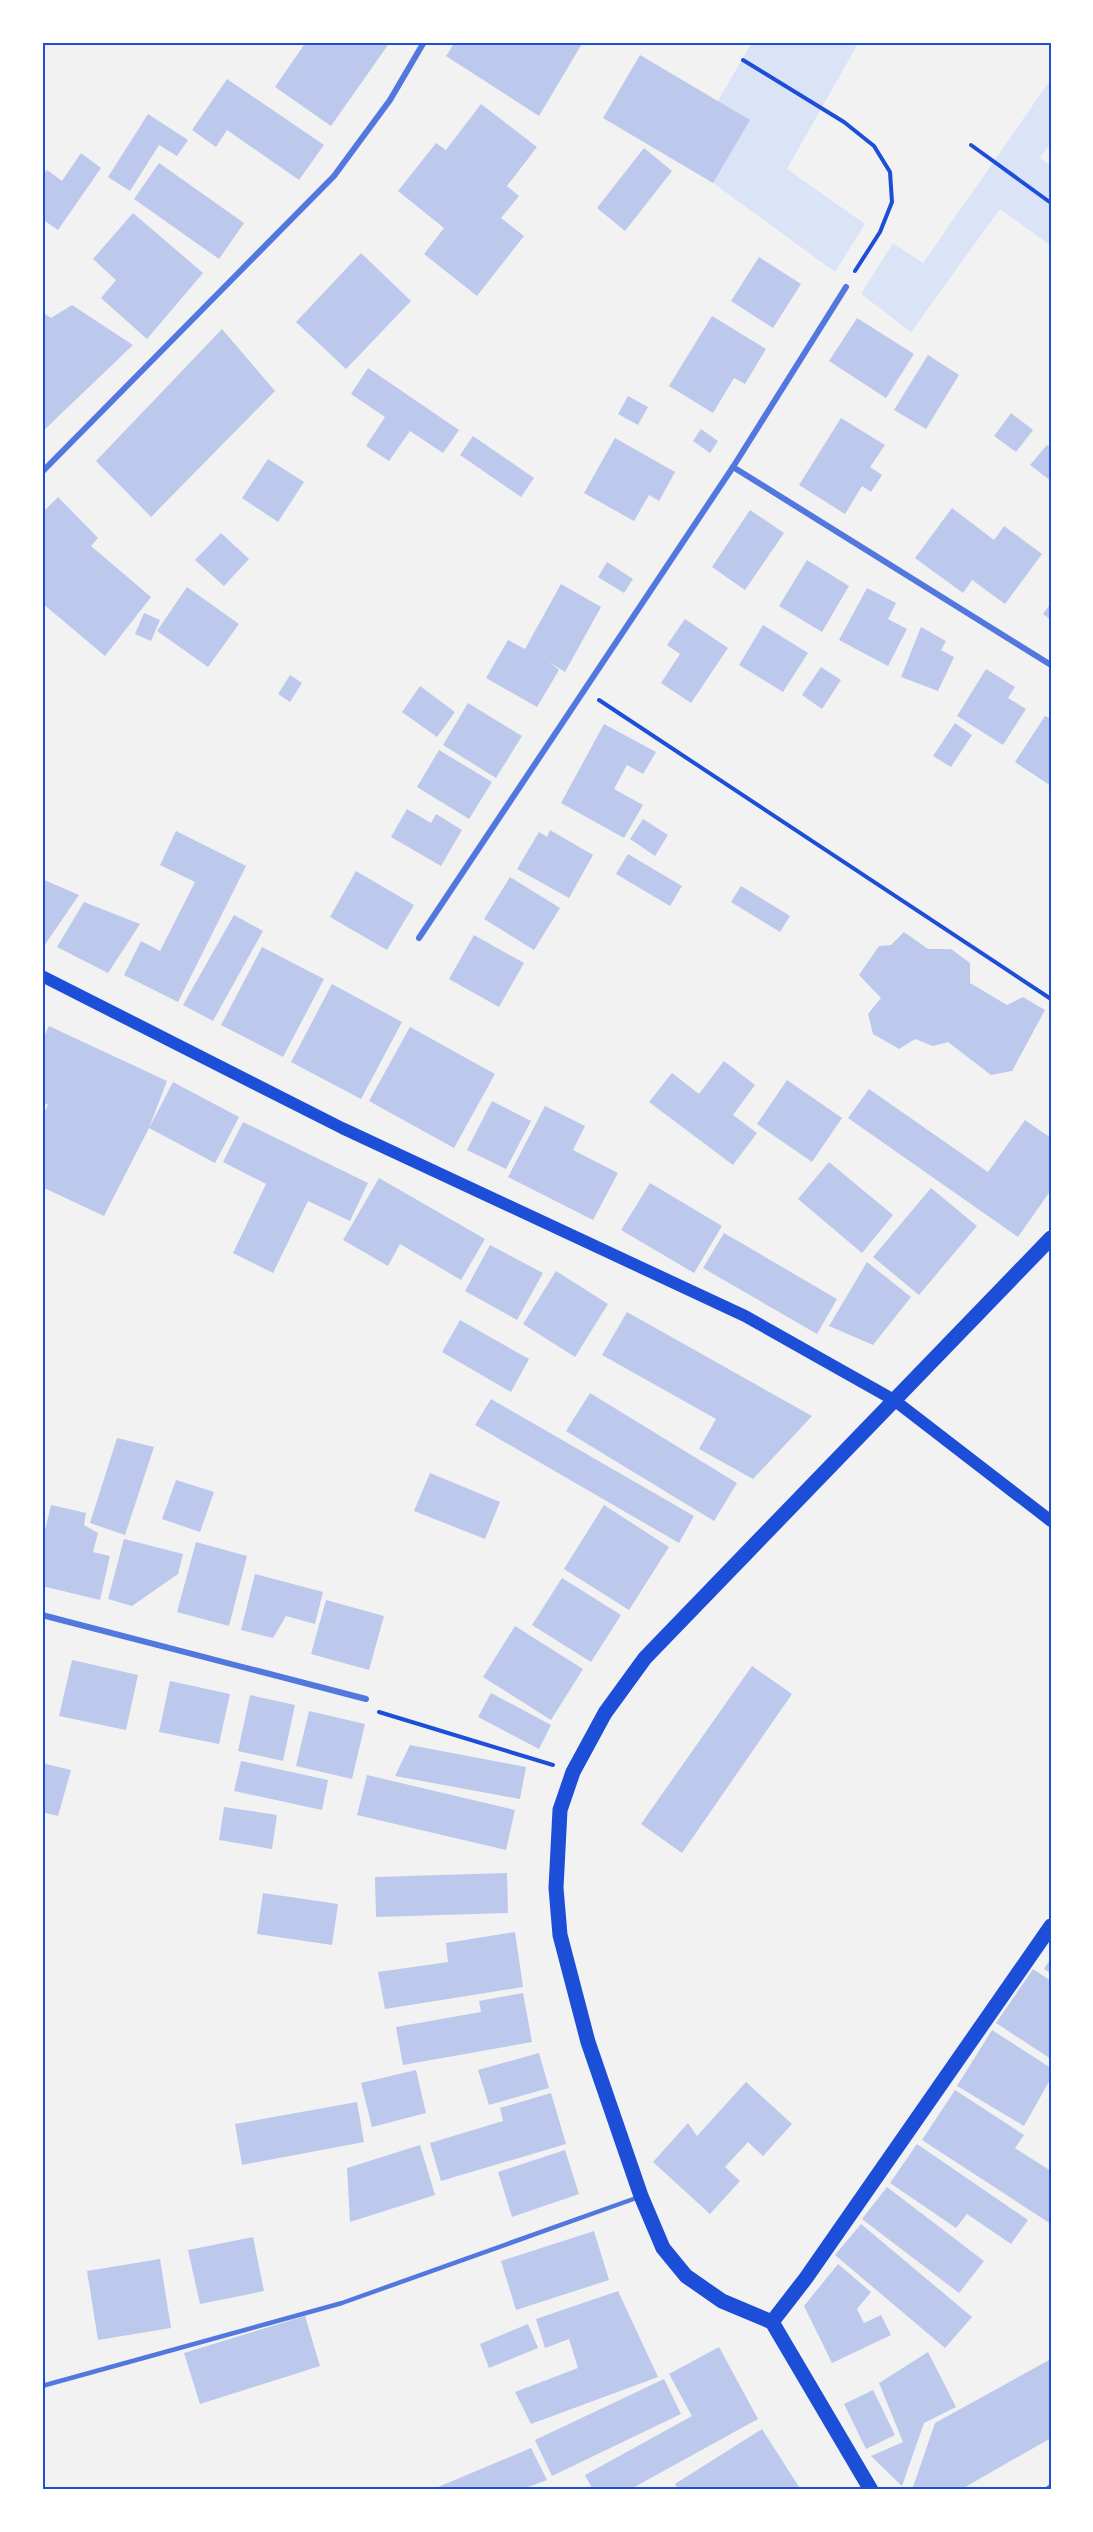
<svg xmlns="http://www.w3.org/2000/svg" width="1093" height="2532" viewBox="0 0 1093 2532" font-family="Cabin,sans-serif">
  <rect width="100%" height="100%" fill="#f2f2f2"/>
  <!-- green -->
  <g fill="#dbe4f7">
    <polygon points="752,42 859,42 787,169 865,224 835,272 713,183 718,101"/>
    <polygon points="1051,79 1051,142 1040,158 1051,166 1051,246 1000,209 911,332 861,294 893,243 923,263"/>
  </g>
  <!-- building -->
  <g fill="#bdc9ec">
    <polygon points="306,42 390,42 331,126 275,87"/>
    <polygon points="455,42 583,42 539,116 446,56"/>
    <polygon points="640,55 750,120 713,183 603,118"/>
    <polygon points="227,79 324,145 299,180 227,130 216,147 192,130"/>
    <polygon points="481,104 537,147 507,186 519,196 501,218 524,236 477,296 424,254 444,228 398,191 436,143 446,150"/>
    <polygon points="148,114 188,140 177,156 159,145 130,191 108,177"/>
    <polygon points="644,148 672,171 625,231 597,208"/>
    <polygon points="81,153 101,168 58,230 42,219 42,177 47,170 62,181"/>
    <polygon points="159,163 244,223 219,259 134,199"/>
    <polygon points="133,213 203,273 147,339 101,298 116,280 93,259"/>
    <polygon points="361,253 411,301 346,369 296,322"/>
    <polygon points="759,257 801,284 773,328 731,301"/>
    <polygon points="72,305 133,345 42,432 42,312 51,318"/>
    <polygon points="712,316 766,349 745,384 734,378 713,413 669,386"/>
    <polygon points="857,318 914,354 886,398 829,361"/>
    <polygon points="222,329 275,391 151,517 96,461"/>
    <polygon points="928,355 959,375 926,429 894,410"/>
    <polygon points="368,368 459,430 443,453 410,431 389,461 366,446 385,417 351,394"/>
    <polygon points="628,396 648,407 638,425 618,414"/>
    <polygon points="1011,413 1033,430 1016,452 994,436"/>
    <polygon points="841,418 885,445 870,467 882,475 871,492 862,486 845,514 799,485"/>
    <polygon points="701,429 718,441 710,453 693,441"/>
    <polygon points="473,436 534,478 521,497 460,455"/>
    <polygon points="615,438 675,472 659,501 649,495 634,521 584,493"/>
    <polygon points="1047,445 1051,448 1051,481 1030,465"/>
    <polygon points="268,459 304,482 278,522 242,498"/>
    <polygon points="58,497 98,538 91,546 151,597 105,656 42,603 42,513"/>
    <polygon points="952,508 994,540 1004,526 1042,554 1005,604 972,580 963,593 915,558"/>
    <polygon points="750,510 784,533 745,590 712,567"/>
    <polygon points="221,533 249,559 224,586 195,560"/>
    <polygon points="807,560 849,586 822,632 779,606"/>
    <polygon points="607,562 633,579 624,593 598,577"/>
    <polygon points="561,584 601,607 565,672 549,662 559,670 537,707 486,678 508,640 525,649"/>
    <polygon points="187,587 239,624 208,667 157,631"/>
    <polygon points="867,588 896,603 888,619 907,629 888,666 839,640"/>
    <polygon points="1051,603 1051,620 1043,614"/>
    <polygon points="144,613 160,620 151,641 135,634"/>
    <polygon points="685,619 728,648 691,703 661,683 680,654 667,645"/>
    <polygon points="763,625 808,653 783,692 739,665"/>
    <polygon points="921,627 946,641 941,650 954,657 938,691 901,677"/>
    <polygon points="821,667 841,680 822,709 802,695"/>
    <polygon points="986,669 1015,687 1008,698 1026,709 1003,745 957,716"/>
    <polygon points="290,675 302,683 290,702 278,694"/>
    <polygon points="420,686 455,712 437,737 402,712"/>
    <polygon points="468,703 522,736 496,778 443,745"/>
    <polygon points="1045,716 1051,719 1051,786 1015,762"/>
    <polygon points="955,723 972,735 951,767 933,756"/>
    <polygon points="604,724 656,752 643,774 627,765 614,789 643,805 624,838 561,803"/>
    <polygon points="439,750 492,782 469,819 417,787"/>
    <polygon points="407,809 431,823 436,814 462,830 441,866 391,837"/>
    <polygon points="643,819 668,835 655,856 630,839"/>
    <polygon points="550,830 593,855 569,898 517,869 539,832 547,837"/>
    <polygon points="176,831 246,866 178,1002 124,975 141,941 160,951 195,882 160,865"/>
    <polygon points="628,854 682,886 670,906 616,874"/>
    <polygon points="356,871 414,905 387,950 330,917"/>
    <polygon points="510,877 560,908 534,950 484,919"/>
    <polygon points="42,879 79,895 44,946 42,945"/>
    <polygon points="741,886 790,916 780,932 731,902"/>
    <polygon points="84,902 140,924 108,973 57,947"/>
    <polygon points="234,915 263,931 213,1021 183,1005"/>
    <polygon points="904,932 928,949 951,949 970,963 970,983 1007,1005 1023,997 1045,1010 1012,1071 991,1075 948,1042 933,1046 915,1039 899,1049 873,1034 868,1014 881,998 859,975 879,946 891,945"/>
    <polygon points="474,935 524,963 499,1007 449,979"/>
    <polygon points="262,947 324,979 283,1057 221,1025"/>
    <polygon points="332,984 402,1022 361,1099 291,1062"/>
    <polygon points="49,1026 167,1081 149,1128 173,1082 239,1117 215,1163 149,1128 104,1216 42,1187 42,1117 48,1105 42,1102 42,1041"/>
    <polygon points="410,1027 495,1074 454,1148 369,1101"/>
    <polygon points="724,1061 755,1085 733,1115 757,1133 733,1165 649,1102 672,1073 699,1094"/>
    <polygon points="787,1080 842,1118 812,1162 757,1124"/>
    <polygon points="869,1089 988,1172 1025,1120 1051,1138 1051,1190 1018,1237 848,1118"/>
    <polygon points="492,1101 531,1121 506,1169 467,1150"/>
    <polygon points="545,1106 585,1126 573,1150 618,1173 593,1220 508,1177"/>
    <polygon points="243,1122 368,1183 350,1221 308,1201 273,1273 233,1253 266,1184 223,1162"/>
    <polygon points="829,1162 893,1215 862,1253 798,1199"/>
    <polygon points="379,1178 485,1239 461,1280 400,1244 388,1266 343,1240"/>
    <polygon points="650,1183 722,1226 694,1273 621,1230"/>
    <polygon points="931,1188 977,1226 919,1295 873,1257"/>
    <polygon points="724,1233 837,1299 817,1334 703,1268"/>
    <polygon points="490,1245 543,1273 517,1320 465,1291"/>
    <polygon points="867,1262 911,1297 873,1345 829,1326"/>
    <polygon points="556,1271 608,1304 575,1357 523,1324"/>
    <polygon points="627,1312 812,1416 753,1479 699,1449 716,1419 602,1355"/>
    <polygon points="460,1320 529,1359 511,1392 442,1352"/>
    <polygon points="590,1393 737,1483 714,1521 566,1431"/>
    <polygon points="491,1399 694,1516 679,1543 475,1425"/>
    <polygon points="117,1438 154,1447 125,1535 90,1523"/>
    <polygon points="430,1473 500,1502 485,1539 414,1511"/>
    <polygon points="176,1480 214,1492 200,1532 162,1519"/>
    <polygon points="51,1505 86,1513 84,1525 98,1533 93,1552 110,1556 100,1600 42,1586 42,1543"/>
    <polygon points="604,1505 669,1547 629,1610 564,1569"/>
    <polygon points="124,1539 183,1554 178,1574 132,1606 108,1599"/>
    <polygon points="196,1542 247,1556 229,1626 177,1612"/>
    <polygon points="255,1574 323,1592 315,1624 286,1616 273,1638 241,1630"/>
    <polygon points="562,1578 621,1615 591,1662 532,1625"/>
    <polygon points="326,1600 384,1616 369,1670 311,1654"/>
    <polygon points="515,1626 583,1669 551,1720 483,1677"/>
    <polygon points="72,1660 138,1675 126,1730 59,1716"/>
    <polygon points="752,1666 792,1694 682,1853 641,1824"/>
    <polygon points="170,1681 230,1694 219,1744 159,1732"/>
    <polygon points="491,1693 551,1725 539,1749 478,1717"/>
    <polygon points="250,1695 295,1705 283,1761 238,1751"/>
    <polygon points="309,1711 365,1724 352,1779 296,1766"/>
    <polygon points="410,1745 526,1767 520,1799 395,1776"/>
    <polygon points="241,1761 328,1780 322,1810 234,1791"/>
    <polygon points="42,1763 71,1770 58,1816 42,1812"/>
    <polygon points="367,1775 515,1810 506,1850 357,1815"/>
    <polygon points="224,1807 277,1815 272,1849 219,1840"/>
    <polygon points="507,1873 508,1913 376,1917 375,1877"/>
    <polygon points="263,1893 338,1904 332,1945 257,1934"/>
    <polygon points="515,1932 523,1987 385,2009 378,1972 448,1962 446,1943"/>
    <polygon points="1051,1958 1051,1973 1044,1969"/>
    <polygon points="1033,1969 1051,1981 1051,2059 996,2023"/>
    <polygon points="523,1993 532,2042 403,2065 396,2027 481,2012 479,2001"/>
    <polygon points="992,2030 1051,2068 1051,2078 1024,2126 957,2086"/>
    <polygon points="539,2053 549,2088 489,2105 478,2070"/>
    <polygon points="416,2070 426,2113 372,2127 361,2083"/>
    <polygon points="746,2082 792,2124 763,2156 748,2142 725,2167 740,2181 710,2214 653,2162 688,2123 697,2136"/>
    <polygon points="955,2090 1024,2135 1015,2148 1051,2171 1051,2224 922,2140"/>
    <polygon points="551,2093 566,2144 441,2181 430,2143 503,2121 500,2108"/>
    <polygon points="357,2102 364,2142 242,2165 235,2124"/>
    <polygon points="917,2144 1028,2220 1011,2244 967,2214 956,2228 890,2183"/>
    <polygon points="420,2145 435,2195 350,2222 347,2168"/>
    <polygon points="565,2150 579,2194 512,2217 498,2172"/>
    <polygon points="887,2187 984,2261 959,2293 862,2219"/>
    <polygon points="861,2224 972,2317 945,2348 835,2255"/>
    <polygon points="594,2231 609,2280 516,2310 501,2261"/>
    <polygon points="253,2237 264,2291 200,2304 188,2250"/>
    <polygon points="160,2259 171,2328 98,2340 87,2271"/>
    <polygon points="838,2264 871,2292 857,2309 864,2323 881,2315 891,2335 832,2363 804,2306"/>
    <polygon points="618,2291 658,2377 531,2424 515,2392 578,2368 569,2339 545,2348 536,2319"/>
    <polygon points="305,2316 320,2366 200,2404 184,2353"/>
    <polygon points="528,2324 538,2348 489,2368 480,2344"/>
    <polygon points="719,2347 758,2419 629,2490 593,2490 585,2475 692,2416 669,2374"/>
    <polygon points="928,2352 956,2407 924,2423 902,2486 871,2456 903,2442 879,2383"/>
    <polygon points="1051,2359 1051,2438 960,2490 912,2490 935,2423"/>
    <polygon points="664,2379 681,2414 552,2476 535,2440"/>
    <polygon points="873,2390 895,2435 866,2449 844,2404"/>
    <polygon points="762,2429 801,2490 679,2490 675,2484"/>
    <polygon points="531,2448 547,2480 520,2490 431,2490"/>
  </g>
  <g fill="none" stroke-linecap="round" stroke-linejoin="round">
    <!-- path -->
    <g stroke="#1d4ed8" stroke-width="4">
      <polyline points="743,60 844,122 874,146 890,172 892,202 880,232 855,271"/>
      <polyline points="971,145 1051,203"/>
      <polyline points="599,700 1051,999"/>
      <polyline points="379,1712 553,1765"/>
    </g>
    <!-- service -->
    <polyline stroke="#5277de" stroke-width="4.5" points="42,2386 342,2303 639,2197"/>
    <!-- minor -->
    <g stroke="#5277de" stroke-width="6">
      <polyline points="733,467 1051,665"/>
      <polyline points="42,472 334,176 390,100 424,42"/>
      <polyline points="419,938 733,467 846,287"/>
      <polyline points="42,1615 366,1699"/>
      <polyline points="1047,2490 1051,2487"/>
    </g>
    <!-- secondary -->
    <polyline stroke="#1d4ed8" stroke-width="12" points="42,976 342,1128 745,1316 894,1400 1051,1521"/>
    <!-- primary -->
    <g stroke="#1d4ed8" stroke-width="15">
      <polyline points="772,2322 722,2301 686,2276 663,2248 641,2196 588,2042 560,1935 556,1888 560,1810 573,1772 605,1713 645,1658 1051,1238"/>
      <polyline points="772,2322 806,2278 1051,1926"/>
      <polyline points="772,2322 871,2490"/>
    </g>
  </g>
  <!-- border -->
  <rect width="1093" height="2532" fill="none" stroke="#ffffff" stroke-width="87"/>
  <rect x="44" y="44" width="1006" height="2444" fill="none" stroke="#1d4ed8" stroke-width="2"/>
</svg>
